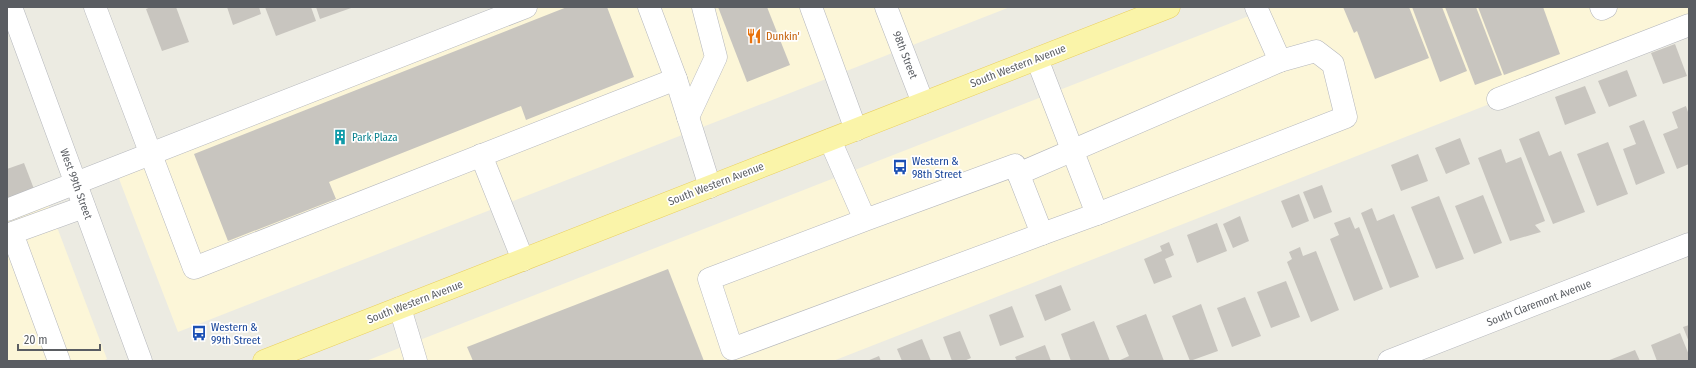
<svg xmlns="http://www.w3.org/2000/svg" width="1696" height="368" viewBox="0 0 1696 368" font-family="'Fira Sans Condensed',sans-serif">
  <rect width="100%" height="100%" fill="#ecebe2"/>
  <!-- commercial -->
  <g fill="#fcf6d8">
    <polygon points="537,7 1010,7 178,332 116,171"/>
    <polygon points="1272,7 1689,7 1689,26 833,361 366,361"/>
    <polygon points="46,198 107,359 103,361 7,361 7,213"/>
  </g>
  <!-- building -->
  <g fill="#c8c5bf">
    <polygon points="151,7 176,7 189,42 162,51 146,9"/>
    <polygon points="227,7 259,7 261,14 233,25"/>
    <polygon points="265,7 311,7 316,21 276,36"/>
    <polygon points="316,7 354,7 320,19"/>
    <polygon points="567,7 607,7 634,77 526,120 521,106 329,182 336,199 228,241 194,154"/>
    <polygon points="718,7 767,7 790,65 747,82"/>
    <polygon points="1343,7 1409,7 1429,58 1375,79 1357,31 1354,33"/>
    <polygon points="1412,7 1442,7 1467,71 1440,82"/>
    <polygon points="1445,7 1476,7 1502,75 1475,85"/>
    <polygon points="1478,7 1543,7 1560,54 1504,75"/>
    <polygon points="1675,44 1687,76 1663,84 1651,53"/>
    <polygon points="1627,70 1637,96 1609,107 1598,81"/>
    <polygon points="1585,86 1596,113 1565,125 1555,97"/>
    <polygon points="1686,106 1689,115 1689,164 1677,169 1663,134 1678,128 1672,112"/>
    <polygon points="1644,120 1665,173 1636,185 1623,149 1636,144 1629,126"/>
    <polygon points="1539,131 1549,156 1561,151 1585,212 1553,224 1519,139"/>
    <polygon points="1460,138 1470,164 1446,174 1435,148"/>
    <polygon points="1608,142 1628,194 1597,206 1577,154"/>
    <polygon points="1501,149 1506,163 1521,157 1545,221 1535,225 1541,232 1510,241 1478,158"/>
    <polygon points="1418,154 1428,181 1401,191 1391,165"/>
    <polygon points="24,163 34,189 7,200 7,169"/>
    <polygon points="1322,185 1332,212 1314,219 1303,192"/>
    <polygon points="1299,194 1309,221 1292,228 1281,201"/>
    <polygon points="1483,195 1502,243 1474,254 1455,206"/>
    <polygon points="1439,196 1464,259 1436,269 1411,207"/>
    <polygon points="1372,208 1377,221 1394,214 1419,277 1390,288 1361,213"/>
    <polygon points="1240,216 1249,241 1233,248 1223,224"/>
    <polygon points="1350,217 1355,229 1359,227 1383,289 1354,301 1330,239 1339,235 1334,223"/>
    <polygon points="1217,223 1227,251 1197,263 1187,235"/>
    <polygon points="1169,242 1174,255 1165,259 1172,277 1154,284 1144,259 1162,251 1160,246"/>
    <polygon points="1300,247 1303,256 1316,251 1339,310 1311,322 1287,262 1292,259 1289,252"/>
    <polygon points="668,269 704,361 473,361 467,347"/>
    <polygon points="1286,281 1300,317 1271,328 1257,292"/>
    <polygon points="1061,285 1071,310 1045,321 1035,295"/>
    <polygon points="1245,297 1261,336 1232,347 1217,308"/>
    <polygon points="1201,304 1218,351 1190,361 1172,316"/>
    <polygon points="1012,306 1024,337 1000,346 989,315"/>
    <polygon points="1146,314 1164,361 1118,361 1129,356 1116,326"/>
    <polygon points="1094,321 1110,361 1071,361 1061,334"/>
    <polygon points="1689,325 1689,342 1683,327"/>
    <polygon points="960,331 971,358 964,361 952,361 943,337"/>
    <polygon points="1680,333 1689,355 1689,361 1657,361 1651,345"/>
    <polygon points="922,339 931,361 902,361 897,349"/>
    <polygon points="1045,345 1051,361 1017,361 1015,357"/>
    <polygon points="1635,350 1640,361 1607,361"/>
    <polygon points="879,356 881,361 867,361"/>
  </g>
  <g fill="none" stroke-linecap="round" stroke-linejoin="round">
    <!-- minor casing -->
    <g stroke="#b5b7bc" stroke-width="23">
      <g id="minor">
        <polyline points="11,7 141,361"/>
        <polyline points="95,7 194,268 676,79 649,7"/>
        <polyline points="811,7 856,130"/>
        <polyline points="886,7 923,103"/>
        <polyline points="1601,7 1602,9 1606,7"/>
        <polyline points="1037,59 1097,214 1346,117 1333,64 1316,51 1280,61 1256,7"/>
        <polyline points="676,79 710,187"/>
        <polyline points="1498,99 1689,25"/>
        <polyline points="688,117 716,57 703,7"/>
        <polyline points="830,140 865,220 1015,165 1042,234 732,349 709,279 865,220"/>
        <polyline points="481,155 523,260"/>
        <polyline points="1018,174 1280,61"/>
        <polyline points="7,210 526,7"/>
        <polyline points="1042,234 1097,214"/>
        <polyline points="400,308 416,361"/>
        <polyline points="59,361 12,233 84,207"/>
        <polyline points="1389,361 1689,244"/>
      </g>
    </g>
    <!-- major casing -->
    <g stroke="#e9cf5e" stroke-width="23">
      <polyline id="major" points="264,361 1169,7"/>
    </g>
    <!-- minor -->
    <use href="#minor" stroke="#fff" stroke-width="22"/>
    <!-- major -->
    <use href="#major" stroke="#faf4a9" stroke-width="22"/>
  </g>
  <!-- icons -->
  <defs>
    <g id="restaurant-bare" transform="scale(1.2)"><path d="M-5-6h1v4h1v-4h1v4h1v-4h1v5L-1.5 .5V6h-2V.5L-5-1ZM5-6V6H3V1.5H1.5Q1.5-4 5-6Z" fill="#e8710a" stroke="#fff" stroke-width="2.5" paint-order="stroke"/></g>
    <g id="building-bare" transform="scale(1.2)"><path d="M-4-6H4V6H1V3H-1V6H-4ZM-2.5-4.3h1.7v1.8h-1.7ZM.8-4.3h1.7v1.8H.8ZM-2.5-1h1.7V.8h-1.7ZM.8-1h1.7V.8H.8Z" fill="#0f9aa8" stroke="#fff" stroke-width="2.5" paint-order="stroke"/></g>
    <g id="bus-bare" transform="scale(1.2)"><path d="M-5-6H5V4H4V6H2V4H-2V6H-4V4H-5ZM-3.5-4V0h7V-4ZM-3.5 1.2v1.5H-2V1.2ZM2 1.2v1.5H3.5V1.2Z" fill="#1a4fb4" stroke="#fff" stroke-width="2.5" paint-order="stroke"/></g>
  </defs>
  <g fill-rule="evenodd">
    <use href="#restaurant-bare" x="754" y="36"/>
    <use href="#building-bare" x="340" y="137"/>
    <use href="#bus-bare" x="900" y="167"/>
    <use href="#bus-bare" x="199" y="333"/>
  </g>
  <g text-anchor="middle" dominant-baseline="central" stroke-width="3.5" stroke-linejoin="round" paint-order="stroke">
    <!-- food labels -->
    <g font-size="11" fill="#c56008" stroke="#fff" text-anchor="start">
      <text x="766" y="36">Dunkin'</text>
    </g>
    <!-- street labels -->
    <g font-size="11" fill="#5a5d62" stroke="#fff">
      <text transform="translate(905 55) rotate(69)">98th Street</text>
      <text transform="translate(1018 66) rotate(-21)">South Western Avenue</text>
      <text transform="translate(76 184) rotate(70)">West 99th Street</text>
      <text transform="translate(716 184) rotate(-21)">South Western Avenue</text>
      <text transform="translate(415 302) rotate(-21)">South Western Avenue</text>
      <text transform="translate(1539 303) rotate(-21)">South Claremont Avenue</text>
    </g>
    <!-- culture labels -->
    <g font-size="11" fill="#0d838f" stroke="#fff" text-anchor="start">
      <text x="352" y="137">Park Plaza</text>
    </g>
    <!-- transit labels -->
    <g font-size="11" fill="#164399" stroke="#fff" text-anchor="start">
      <text x="912" y="161">Western &amp;<tspan x="912" dy="13">98th Street</tspan></text>
      <text x="211" y="327">Western &amp;<tspan x="211" dy="13">99th Street</tspan></text>
    </g>
  </g>
  <!-- border -->
  <rect width="1696" height="368" fill="none" stroke="#5a5d62" stroke-width="16"/>
  <!-- scale -->
  <path d="M18 344v6h82v-6" fill="none" stroke="#5a5d62" stroke-width="2"/>
  <text x="24" y="344" font-size="12" fill="#5a5d62" stroke="#ffffff" stroke-width="3" paint-order="stroke">20 m</text>
</svg>
